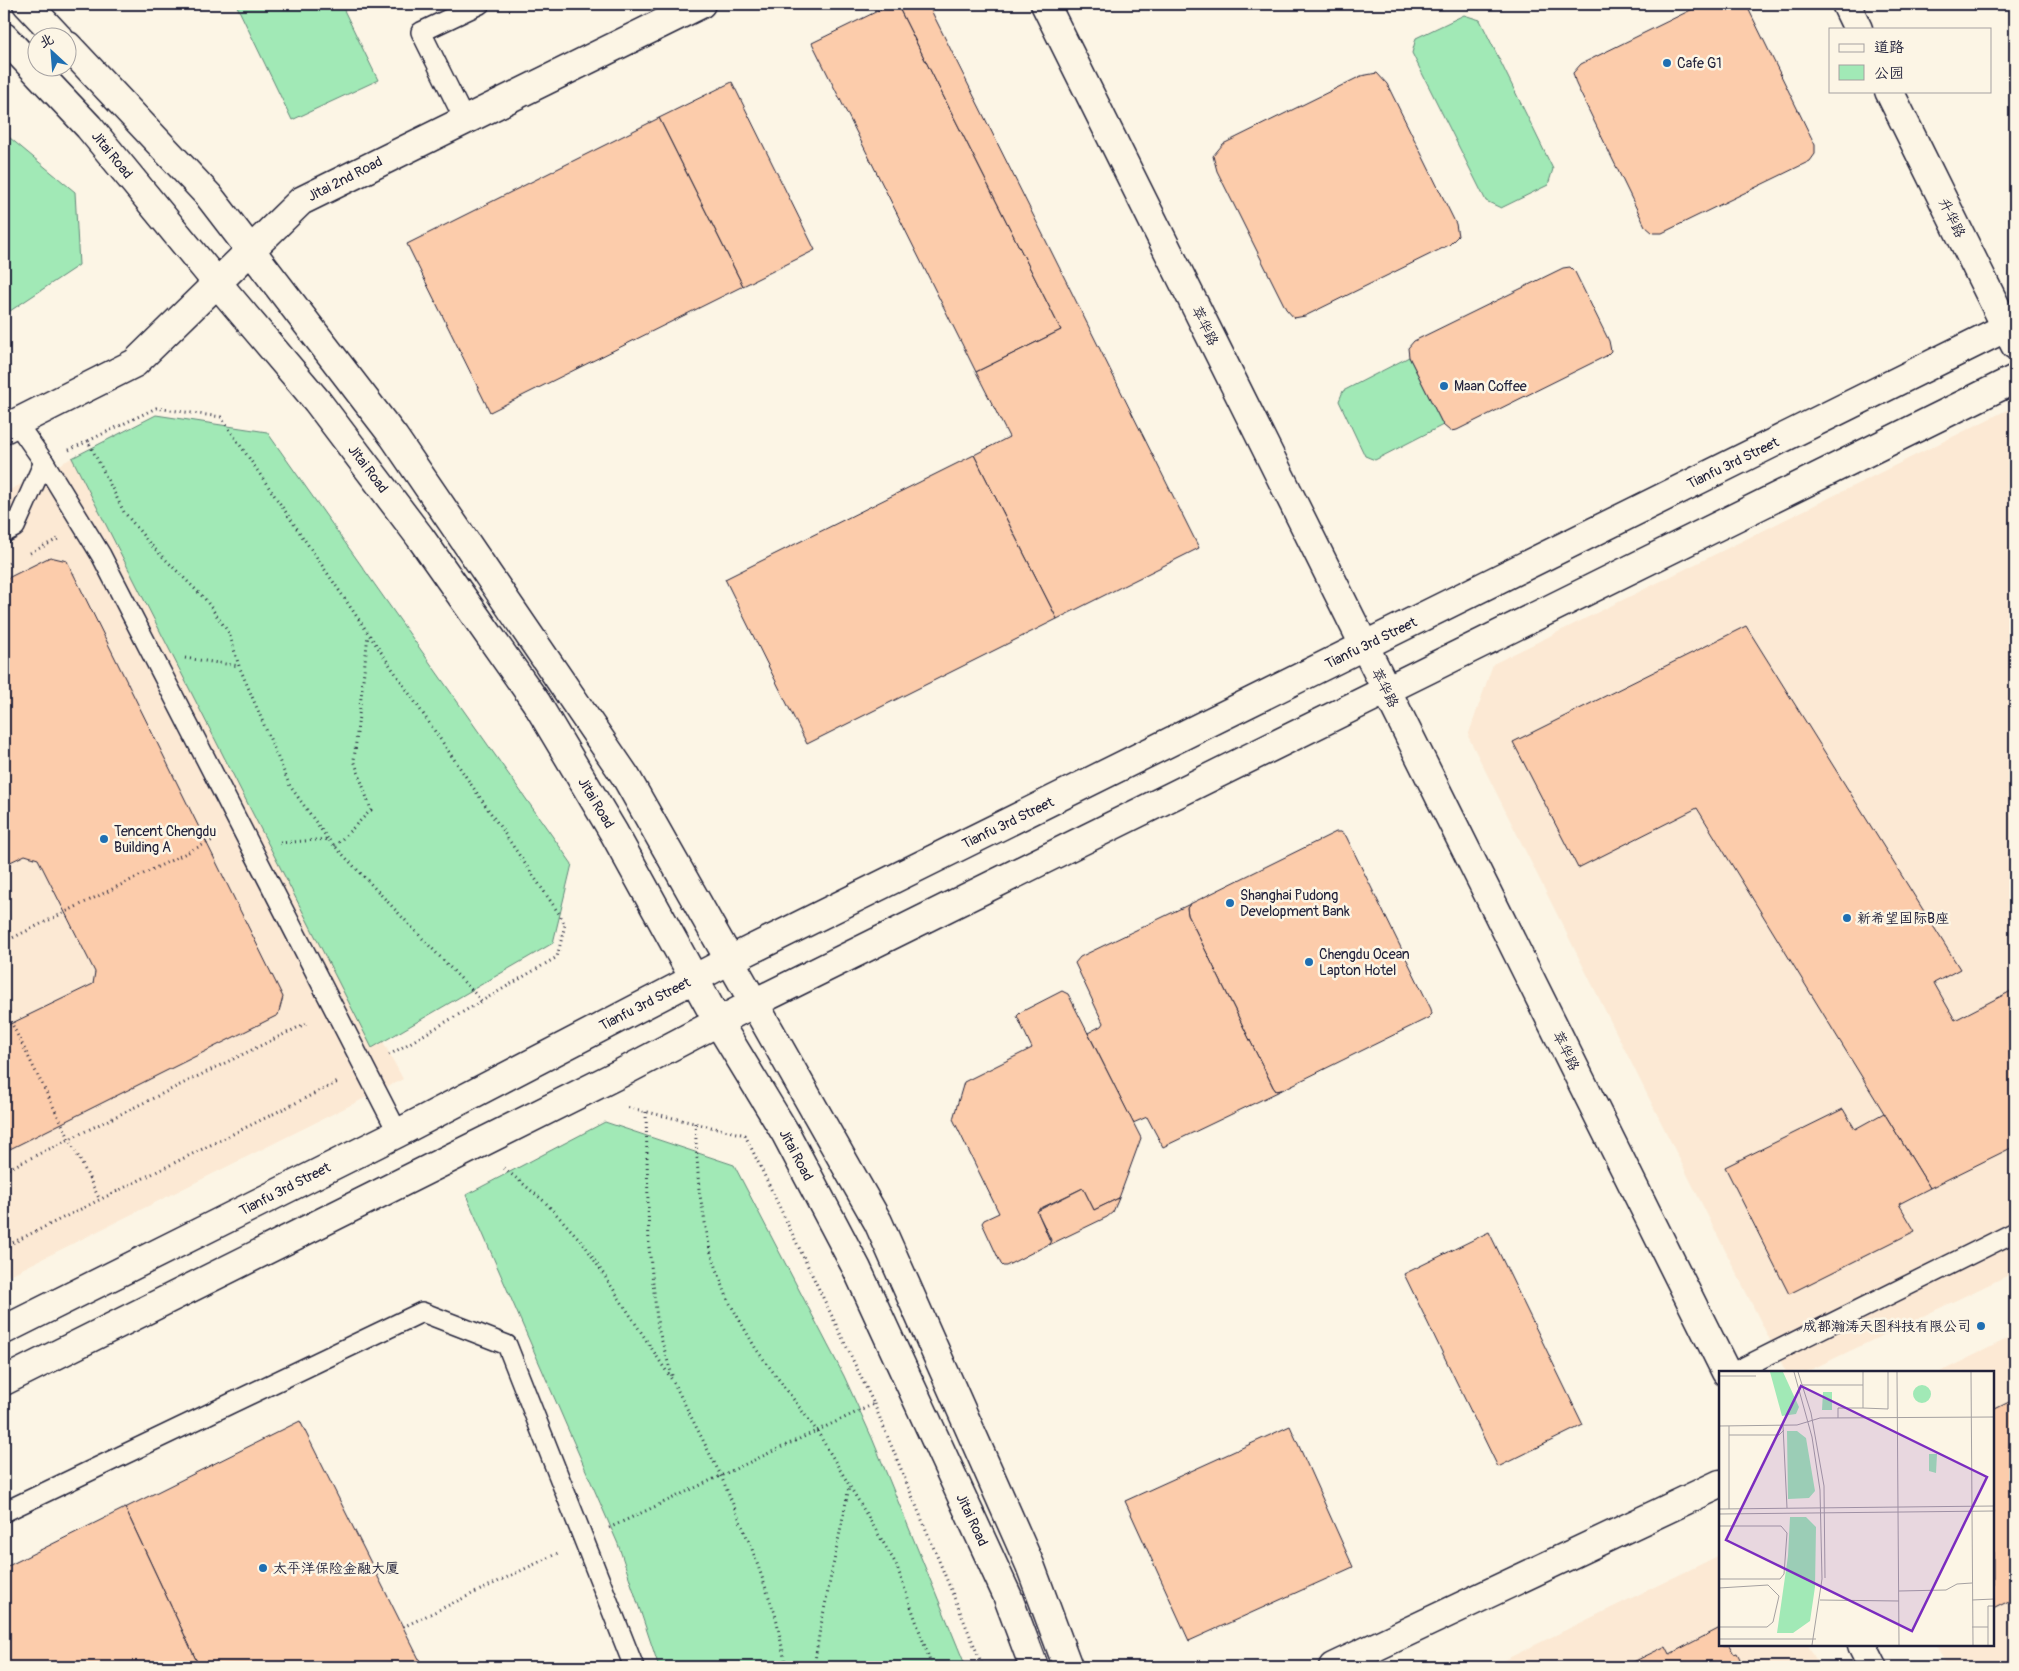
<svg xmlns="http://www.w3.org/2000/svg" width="2019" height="1671" viewBox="0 0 2019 1671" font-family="Pangolin,'LXGW WenKai TC',sans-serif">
  <rect width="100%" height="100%" fill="#fcf5e5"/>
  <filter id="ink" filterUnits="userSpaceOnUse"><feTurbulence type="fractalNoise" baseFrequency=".02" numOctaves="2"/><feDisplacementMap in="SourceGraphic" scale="10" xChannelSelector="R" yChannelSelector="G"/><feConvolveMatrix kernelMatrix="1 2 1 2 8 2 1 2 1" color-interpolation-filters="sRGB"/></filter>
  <g filter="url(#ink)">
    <!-- built -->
    <g fill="#fce9d4">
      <polygon points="2015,406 2015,1272 1806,1372 1786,1372 1468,736 1493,664"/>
      <polygon points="72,458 403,1079 4,1278 4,493"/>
      <polygon points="2015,1335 2015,1667 1947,1667 1936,1645 1993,1645 1993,1372 1940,1372"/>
      <polygon points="1720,1555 1720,1645 1808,1645 1820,1667 1490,1667"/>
    </g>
    <!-- green -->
    <g fill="#a1e9b6" stroke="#628678">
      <polygon points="236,4 341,4 378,80 292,120"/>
      <polygon points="1464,15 1480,20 1553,169 1548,185 1501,208 1486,201 1412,53 1416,38"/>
      <polygon points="4,133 75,192 79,265 4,315"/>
      <polygon points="1409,357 1443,425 1375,460 1365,456 1339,401 1343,391"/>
      <polygon points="156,415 267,432 572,864 553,943 372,1048 72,458"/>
      <polygon points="605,1122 734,1165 844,1376 872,1438 966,1667 659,1667 618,1544 466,1195"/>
    </g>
    <!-- building -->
    <g fill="#fcccab" stroke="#22223b">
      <polygon points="892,4 897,4 1061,330 976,372 812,43"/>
      <polygon points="897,4 928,4 1199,548 1057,619 974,455 1009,437 976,372 1061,330"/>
      <polygon points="1703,4 1746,4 1815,145 1815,154 1810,161 1662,233 1653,233 1645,226 1576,84 1573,73 1581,64"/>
      <polygon points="1377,73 1387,84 1456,224 1458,236 1449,245 1305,316 1294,318 1286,309 1217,171 1213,156 1223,144 1361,76"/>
      <polygon points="732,82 815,250 743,286 659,118"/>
      <polygon points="659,118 743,286 490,412 407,244"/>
      <polygon points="1570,267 1575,272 1609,341 1611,351 1606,356 1457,430 1450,431 1443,425 1409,357 1408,348 1414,341 1563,268"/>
      <polygon points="974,455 1057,619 807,744 725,579"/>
      <polygon points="50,557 67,561 283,997 278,1015 4,1152 4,1027 93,984 95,972 38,859 25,855 4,865 4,580"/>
      <polygon points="1746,626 1960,969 1934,983 1955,1020 2015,989 2015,1146 1930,1188 1697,808 1578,868 1513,742"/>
      <polygon points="1336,832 1341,832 1346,836 1431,1009 1432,1014 1428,1018 1282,1090 1276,1091 1273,1087 1188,915 1187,908 1190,904"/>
      <polygon points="1190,904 1187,908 1188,915 1273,1087 1276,1091 1282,1090 1163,1147 1147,1117 1133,1123 1088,1033 1101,1026 1103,1023 1075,963 1080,957"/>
      <polygon points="1062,991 1068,994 1141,1138 1119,1198 1094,1210 1083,1188 1039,1209 1038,1213 1051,1243 1006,1266 1003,1266 1001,1264 982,1223 984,1220 999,1213 953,1119 964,1082 1032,1048 1017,1016 1021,1012"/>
      <polygon points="1843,1109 1855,1129 1884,1113 1930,1188 1899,1204 1915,1231 1789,1294 1725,1167"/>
      <polygon points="1083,1188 1094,1210 1119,1198 1113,1212 1107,1217 1049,1245 1051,1240 1037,1211"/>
      <polygon points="1489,1232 1583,1425 1498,1467 1404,1274"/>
      <polygon points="2015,1399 2015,1598 1993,1609 1993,1410"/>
      <polygon points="300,1421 423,1667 192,1667 198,1664 125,1508"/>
      <polygon points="1290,1426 1353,1567 1189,1641 1125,1501"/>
      <polygon points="125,1508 198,1664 192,1667 4,1667 4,1568"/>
      <polygon points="1720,1628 1720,1645 1729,1645 1734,1654 1737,1653 1744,1667 1623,1667 1666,1646 1670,1654"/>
    </g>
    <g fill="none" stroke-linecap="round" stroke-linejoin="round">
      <!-- service casing -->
      <g stroke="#22223b" stroke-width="22">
        <g id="service">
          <polyline points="464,119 421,32 480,4"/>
          <polyline points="16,422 44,462 101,555 398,1133"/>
          <polyline points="4,533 15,527 44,462"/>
          <polyline points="1734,1372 2015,1232"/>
          <polyline points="4,1512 422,1312 507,1345 634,1667"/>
        </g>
      </g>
      <!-- minor casing -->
      <g stroke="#22223b" stroke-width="31">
        <g id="minor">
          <polyline points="1045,4 1726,1372"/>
          <polyline points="1846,4 1858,29"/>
          <polyline points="1889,91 2015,345"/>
          <polyline points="4,429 135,363 301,201 701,4"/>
          <polyline points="1862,1645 1873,1667"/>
          <polyline points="1333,1667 1720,1484"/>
        </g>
      </g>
      <!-- tertiary casing -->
      <g stroke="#22223b" stroke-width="31">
        <g id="tertiary">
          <polyline points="27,4 59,38"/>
          <polyline points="4,37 89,127 218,284 317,401 420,537 536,702 614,833 718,1022 786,1134 857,1269 1007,1595 1034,1667"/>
          <polyline points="68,46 209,196 394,437 626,777 878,1222 1030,1565 1068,1667"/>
          <polyline points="4,1330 398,1133 730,960 2015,323"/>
          <polyline points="4,1381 623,1072 754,1003 2015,379"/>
        </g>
      </g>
      <!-- path -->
      <g stroke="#22223b" stroke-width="3" stroke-dasharray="1 4" stroke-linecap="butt">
        <polyline points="69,450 88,441"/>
        <polyline points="30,553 58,539"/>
        <polyline points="4,566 11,562"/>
        <polyline points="185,658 239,666"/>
        <polyline points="280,843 328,839 482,1001 557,957 565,925 560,915 221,417 156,408 88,441 124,512 151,545 205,599 229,633 239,666 290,786 328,839"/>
        <polyline points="335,846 371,810 354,760 368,635"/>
        <polyline points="4,942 217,838"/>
        <polyline points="4,1008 100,1200"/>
        <polyline points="389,1055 482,1001"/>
        <polyline points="646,1112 649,1247 658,1328 673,1379"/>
        <polyline points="695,1123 699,1190 710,1250 728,1300 756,1349 817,1431 896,1564 929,1658 931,1667"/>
        <polyline points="504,1168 545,1202 584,1244 674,1383 721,1476 752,1549 776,1617 786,1667"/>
        <polyline points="4,1171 309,1022"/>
        <polyline points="4,1247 340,1081"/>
        <polyline points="874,1404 983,1667"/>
        <polyline points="609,1528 874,1404 745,1135 626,1107"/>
        <polyline points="403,1627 558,1553"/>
        <polyline points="814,1667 819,1635 849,1487"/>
      </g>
      <!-- service -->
      <use href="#service" stroke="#fcf5e5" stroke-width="19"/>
      <!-- minor -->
      <use href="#minor" stroke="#fcf5e5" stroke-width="28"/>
      <!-- tertiary -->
      <use href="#tertiary" stroke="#fcf5e5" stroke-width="28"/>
    </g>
  </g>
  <!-- markers -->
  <g fill="#1f6fb2" stroke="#fcf5e5" stroke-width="2">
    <circle cx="1667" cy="63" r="5"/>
    <circle cx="1444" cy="386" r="5"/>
    <circle cx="104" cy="839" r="5"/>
    <circle cx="1230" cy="903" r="5"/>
    <circle cx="1847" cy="918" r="5"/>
    <circle cx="1309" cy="962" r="5"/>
    <circle cx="1981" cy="1326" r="5"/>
    <circle cx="263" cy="1568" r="5"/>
  </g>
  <g text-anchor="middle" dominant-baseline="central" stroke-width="5" stroke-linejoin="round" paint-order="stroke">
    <!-- poi labels -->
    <g font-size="14" fill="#22223b" stroke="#fcf5e5" text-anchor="start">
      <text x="1677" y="63">Cafe G1</text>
      <text x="1454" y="386">Maan Coffee</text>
      <text x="114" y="831">Tencent Chengdu<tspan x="114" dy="16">Building A</tspan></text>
      <text x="1240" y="895">Shanghai Pudong<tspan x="1240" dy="16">Development Bank</tspan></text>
      <text x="1857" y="918">新希望国际B座</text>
      <text x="1319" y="954">Chengdu Ocean<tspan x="1319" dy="16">Lapton Hotel</tspan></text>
      <text x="1971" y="1326" text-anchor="end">成都瀚涛天图科技有限公司</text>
      <text x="273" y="1568">太平洋保险金融大厦</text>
    </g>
    <!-- street labels -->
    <g font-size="14" fill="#22223b" stroke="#fcf5e5">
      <text transform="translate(112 155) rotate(51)">Jitai Road</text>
      <text transform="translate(345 179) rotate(-27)">Jitai 2nd Road</text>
      <text transform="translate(1952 218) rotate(64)">升华路</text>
      <text transform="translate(1205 326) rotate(64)">萃华路</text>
      <text transform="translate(1733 463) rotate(-26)">Tianfu 3rd Street</text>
      <text transform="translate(368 469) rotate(53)">Jitai Road</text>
      <text transform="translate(1371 643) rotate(-26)">Tianfu 3rd Street</text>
      <text transform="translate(1385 688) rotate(63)">萃华路</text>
      <text transform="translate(596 803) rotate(59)">Jitai Road</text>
      <text transform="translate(1008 823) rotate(-26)">Tianfu 3rd Street</text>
      <text transform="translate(645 1004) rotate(-27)">Tianfu 3rd Street</text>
      <text transform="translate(1566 1051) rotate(64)">萃华路</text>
      <text transform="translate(796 1155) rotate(62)">Jitai Road</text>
      <text transform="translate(285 1189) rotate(-27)">Tianfu 3rd Street</text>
      <text transform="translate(972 1520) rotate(65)">Jitai Road</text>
    </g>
  </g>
  <!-- overview -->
  <g transform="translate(1719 1371)">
    <rect width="275" height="275" fill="#fcf5e5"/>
    <path d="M51 1H64L80 36 77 43 63 45ZM194 23a9 9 0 1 1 18 0a9 9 0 1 1-18 0ZM104 21H113V39H103ZM68 60H78L87 67 96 120 90 127 69 128ZM210 83H218L217 102 210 100ZM71 146H87L97 156 96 216 91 250 74 262H58L69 185Z" fill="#a1e9b6"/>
    <path fill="none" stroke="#a5a1a1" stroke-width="1" d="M75 1 93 66 101 119 103 208 93 274M79 1 92 42 105 115 106 207M178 1 180 274M252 1 254 274M0 5H37M83 14H144V1M144 37 169 38V1M119 47V37H144V14M0 55 78 54 101 47 275 46M10 55V138M64 55 68 137M10 64H60L65 59M0 138 275 135M0 143 275 140M0 155H62L68 162 65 203 61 208H0M0 217 49 214 60 225 54 251 48 256H0M180 220 227 219 238 213 253 212M101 229 180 230M253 229 275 228M253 256H269M0 268H97M269 274V235H275"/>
    <path fill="#7b2cbf" fill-opacity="0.15" stroke="#7b2cbf" stroke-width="2.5" d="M82 15 268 106 193 260 7 169Z"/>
    <rect width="275" height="275" fill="none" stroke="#22223b" stroke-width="2.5"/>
  </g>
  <!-- margin -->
  <rect width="2019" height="1671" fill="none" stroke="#fcf5e5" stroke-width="20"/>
  <rect x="10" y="10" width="1999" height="1651" fill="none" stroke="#22223b" stroke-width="2" filter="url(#ink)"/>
  <!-- legend -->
  <rect x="1829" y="28" width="162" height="65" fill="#fcf5e5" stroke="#a5a1a1"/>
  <rect x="1839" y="44" width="25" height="8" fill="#fcf5e5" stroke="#a5a1a1"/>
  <text x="1874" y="52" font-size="15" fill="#22223b">道路</text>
  <rect x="1839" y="65" width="25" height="15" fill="#a1e9b6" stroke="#a5a1a1"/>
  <text x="1874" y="78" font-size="15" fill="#22223b">公园</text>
  <!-- north arrow -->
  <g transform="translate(52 52) rotate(334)"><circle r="24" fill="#fcf5e5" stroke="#a5a1a1"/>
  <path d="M0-4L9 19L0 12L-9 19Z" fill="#1f6fb2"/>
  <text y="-8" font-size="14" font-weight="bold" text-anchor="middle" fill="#22223b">北</text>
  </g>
</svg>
